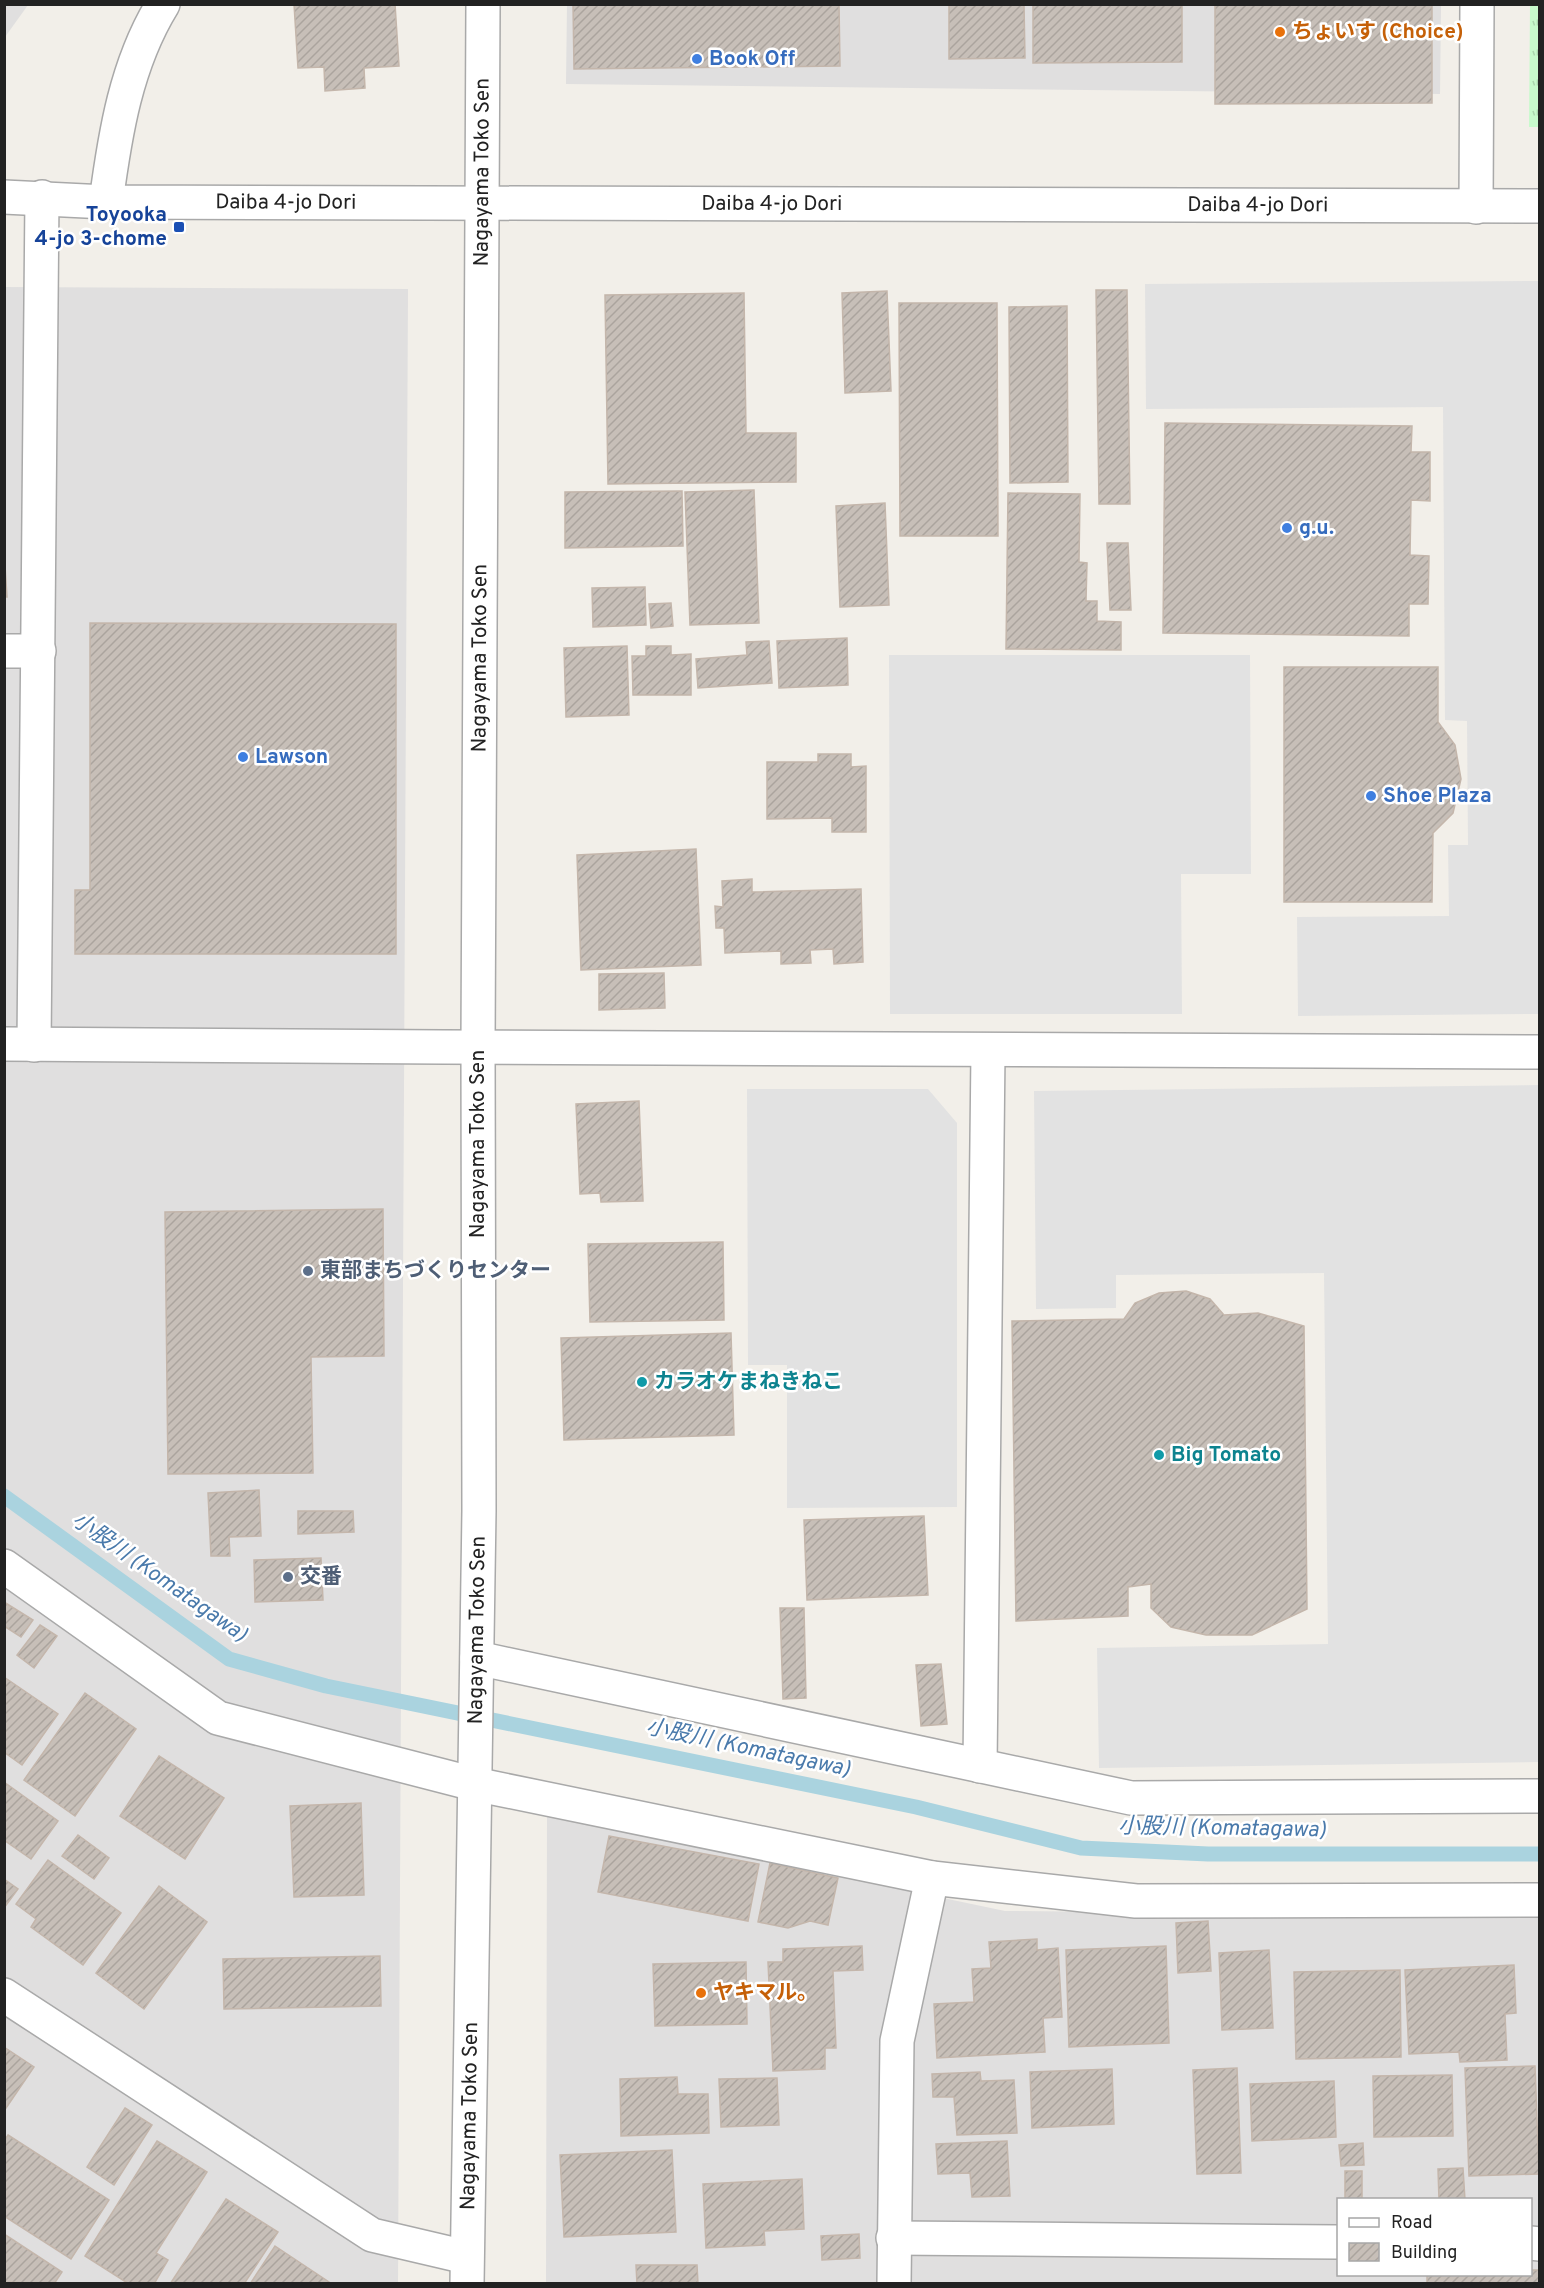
<svg xmlns="http://www.w3.org/2000/svg" width="1544" height="2288" viewBox="0 0 1544 2288" font-family="Overpass,'Noto Sans JP',sans-serif">
  <defs>
    <pattern id="park-tufts" width="24" height="20" patternUnits="userSpaceOnUse" patternTransform="scale(1.5)"><rect width="24" height="20" fill="#c8facc"/><path d="M3 7l-1-3M5 7V3M7 7l1-3M15 17l-1-3M17 17v-4M19 17l1-3" fill="none" stroke="#acd6af"/></pattern>
    <pattern id="building-hatch" width="6" height="6" patternUnits="userSpaceOnUse" patternTransform="scale(1.5)"><rect width="6" height="6" fill="#c7bfb8"/><path d="M-1 1l2-2M0 6l6-6M5 7l2-2" fill="none" stroke="#aba49e"/></pattern>
  </defs>
  <rect width="100%" height="100%" fill="#f2efe9"/>
  <!-- residential -->
  <g fill="#e0dfdf" fill-rule="evenodd">
    <polygon points="5,4 28,5 5,37 4,5"/>
    <polygon points="567,5 1441,5 1440,94 566,84"/>
    <polygon points="5,287 408,289 398,2283 5,2284"/>
    <path d="M547 1815 1005 1911 1539 1916V2283L546 2284ZM1338 2200H1530V2274H1338Z"/>
  </g>
  <!-- park -->
  <polygon fill="url(#park-tufts)" points="1530,5 1539,5 1539,127 1529,127"/>
  <!-- parking -->
  <g fill="#e2e2e2">
    <polygon points="1539,281 1539,1014 1298,1016 1297,917 1449,916 1448,845 1468,845 1467,721 1445,720 1443,407 1146,409 1145,284"/>
    <polygon points="889,655 1250,655 1251,874 1181,874 1182,1014 890,1014"/>
    <polygon points="1539,1085 1539,1762 1099,1768 1097,1648 1328,1644 1324,1273 1116,1275 1116,1308 1036,1309 1034,1091"/>
    <polygon points="747,1089 928,1089 957,1123 957,1507 787,1508 787,1365 748,1365"/>
  </g>
  <g fill="none" stroke-linecap="round" stroke-linejoin="round">
    <!-- stream -->
    <polyline stroke="#aad3df" stroke-width="15" points="4,1496 229,1659 326,1686 916,1807 1081,1848 1208,1854 1540,1854"/>
  </g>
  <!-- building -->
  <g fill="url(#building-hatch)" stroke="#c4b6ab" stroke-width="1.5">
    <polygon points="294,4 395,4 399,66 364,68 365,88 325,91 324,67 298,68"/>
    <polygon points="573,4 839,4 840,66 574,69"/>
    <polygon points="949,4 1024,4 1025,58 949,59"/>
    <polygon points="1033,4 1182,4 1182,62 1033,63"/>
    <polygon points="1215,4 1432,4 1432,103 1215,104"/>
    <polygon points="1096,290 1127,290 1130,504 1099,504"/>
    <polygon points="887,291 891,391 845,393 842,293"/>
    <polygon points="744,293 746,433 796,433 796,482 608,484 605,295"/>
    <polygon points="899,303 997,303 998,536 900,536"/>
    <polygon points="1067,306 1068,482 1010,483 1009,307"/>
    <polygon points="1165,423 1412,426 1411,452 1430,452 1430,501 1411,500 1410,555 1429,556 1428,604 1409,604 1409,636 1163,633"/>
    <polygon points="754,490 759,623 690,625 685,492"/>
    <polygon points="682,491 683,546 565,548 565,492"/>
    <polygon points="1008,493 1080,494 1079,562 1087,563 1086,601 1097,601 1097,621 1121,622 1121,650 1006,649"/>
    <polygon points="885,503 889,605 840,607 836,506"/>
    <polygon points="1107,543 1128,543 1131,610 1110,610"/>
    <polygon points="4,550 7,597 4,597"/>
    <polygon points="645,587 646,625 593,627 592,588"/>
    <polygon points="671,603 673,626 651,628 649,604"/>
    <polygon points="90,623 396,624 396,954 75,954 75,890 90,890"/>
    <polygon points="847,638 848,685 779,688 777,641"/>
    <polygon points="769,641 772,683 698,688 696,659 747,655 746,642"/>
    <polygon points="627,646 629,715 566,717 564,648"/>
    <polygon points="646,646 671,646 671,655 691,654 691,695 633,695 632,656 646,656"/>
    <polygon points="1284,667 1438,667 1438,722 1455,745 1461,779 1453,813 1433,833 1432,902 1284,902"/>
    <polygon points="818,754 851,754 851,767 866,766 866,832 832,832 832,818 767,819 767,762 818,762"/>
    <polygon points="696,849 701,965 581,970 577,855"/>
    <polygon points="752,879 752,892 861,889 863,962 834,964 833,949 810,950 811,963 781,964 781,951 725,953 724,928 716,928 715,906 723,907 722,881"/>
    <polygon points="664,973 665,1008 599,1010 599,974"/>
    <polygon points="639,1101 643,1201 601,1202 600,1193 580,1194 576,1104"/>
    <polygon points="383,1209 384,1356 311,1357 313,1473 168,1474 165,1212"/>
    <polygon points="723,1242 724,1320 590,1322 588,1244"/>
    <polygon points="1186,1291 1210,1299 1224,1315 1258,1313 1304,1326 1307,1609 1252,1635 1206,1635 1171,1627 1151,1608 1151,1584 1128,1587 1128,1616 1016,1621 1012,1321 1124,1319 1135,1303 1159,1293"/>
    <polygon points="731,1333 734,1435 564,1440 561,1338"/>
    <polygon points="259,1490 261,1536 229,1537 230,1556 211,1556 208,1493"/>
    <polygon points="298,1511 353,1511 354,1532 298,1534"/>
    <polygon points="924,1516 928,1595 807,1600 804,1520"/>
    <polygon points="321,1558 323,1600 255,1602 254,1560"/>
    <polygon points="4,1602 33,1620 21,1637 4,1626"/>
    <polygon points="780,1608 804,1608 806,1698 783,1699"/>
    <polygon points="40,1625 57,1636 34,1668 17,1655"/>
    <polygon points="941,1664 947,1724 921,1726 916,1665"/>
    <polygon points="4,1677 58,1714 22,1765 4,1752"/>
    <polygon points="85,1693 136,1729 75,1816 24,1780"/>
    <polygon points="159,1756 224,1798 185,1859 120,1816"/>
    <polygon points="4,1782 58,1821 31,1859 4,1840"/>
    <polygon points="361,1803 364,1895 294,1897 290,1806"/>
    <polygon points="78,1835 109,1858 94,1879 62,1856"/>
    <polygon points="609,1836 759,1864 748,1921 598,1892"/>
    <polygon points="48,1860 121,1913 83,1965 31,1927 36,1919 16,1904"/>
    <polygon points="770,1863 838,1878 828,1925 810,1921 788,1928 758,1922"/>
    <polygon points="4,1879 18,1889 4,1908"/>
    <polygon points="159,1886 207,1922 144,2009 96,1973"/>
    <polygon points="1208,1921 1211,1971 1178,1973 1176,1923"/>
    <polygon points="1037,1939 1037,1950 1058,1948 1062,2017 1043,2018 1045,2052 937,2058 934,2004 974,2002 972,1969 991,1968 989,1942"/>
    <polygon points="862,1946 863,1970 833,1971 836,2048 825,2048 825,2069 773,2071 768,1962 783,1962 783,1949"/>
    <polygon points="1166,1946 1169,2043 1069,2047 1066,1950"/>
    <polygon points="1269,1950 1273,2028 1222,2030 1219,1953"/>
    <polygon points="380,1956 381,2006 224,2009 223,1959"/>
    <polygon points="746,1962 747,2024 655,2026 653,1964"/>
    <polygon points="1514,1965 1516,2013 1505,2014 1507,2060 1460,2062 1459,2052 1409,2054 1405,1970"/>
    <polygon points="1400,1970 1401,2057 1296,2059 1294,1972"/>
    <polygon points="4,2047 34,2067 4,2111"/>
    <polygon points="1535,2066 1539,2174 1469,2176 1465,2068"/>
    <polygon points="1237,2068 1241,2173 1197,2174 1193,2070"/>
    <polygon points="1112,2069 1114,2124 1032,2128 1030,2072"/>
    <polygon points="980,2072 981,2081 1014,2080 1017,2133 957,2135 954,2097 933,2097 932,2074"/>
    <polygon points="1452,2075 1453,2136 1374,2137 1373,2076"/>
    <polygon points="677,2077 678,2094 708,2094 709,2133 621,2136 620,2079"/>
    <polygon points="777,2078 779,2125 721,2127 719,2079"/>
    <polygon points="1334,2081 1336,2137 1252,2141 1250,2084"/>
    <polygon points="125,2108 152,2125 114,2185 87,2167"/>
    <polygon points="8,2135 109,2200 71,2259 4,2216 4,2141"/>
    <polygon points="157,2141 207,2172 156,2253 168,2260 154,2284 129,2284 85,2256"/>
    <polygon points="1007,2141 1010,2196 972,2197 970,2173 938,2174 936,2144"/>
    <polygon points="1363,2143 1364,2165 1341,2166 1339,2145"/>
    <polygon points="672,2150 676,2232 564,2237 560,2155"/>
    <polygon points="1463,2168 1465,2200 1439,2200 1438,2169"/>
    <rect x="1345" y="2171" width="17" height="29"/>
    <polygon points="802,2179 804,2229 764,2231 765,2245 706,2248 703,2184"/>
    <polygon points="226,2199 278,2232 244,2284 170,2284"/>
    <polygon points="4,2234 62,2272 54,2284 4,2282"/>
    <polygon points="859,2234 860,2258 822,2260 821,2236"/>
    <polygon points="275,2246 332,2284 250,2284"/>
    <polygon points="636,2265 697,2265 698,2284 637,2284"/>
    <polygon points="1530,2270 1540,2270 1540,2284 1427,2284 1427,2274 1530,2274"/>
  </g>
  <g fill="none" stroke-linecap="round" stroke-linejoin="round">
    <!-- minor casing -->
    <g stroke="#a9a9a9" stroke-width="36">
      <g id="minor">
        <polyline points="1476,207 1477,4"/>
        <polyline points="4,651 39,651"/>
        <path d="M4 1044C516 1047 1028 1052 1540 1052"/>
        <polyline points="34,1045 42,197"/>
        <polyline points="4,1566 218,1718 474,1784 932,1878 1136,1901 1540,1900"/>
        <polyline points="477,1658 1131,1798 1540,1796"/>
        <polyline points="980,1766 988,1052"/>
        <polyline points="4,1995 372,2235 466,2257"/>
        <polyline points="893,2238 1338,2242"/>
        <polyline points="1530,2243 1540,2244"/>
        <polyline points="894,2284 897,2041 932,1878"/>
      </g>
    </g>
    <!-- tertiary casing -->
    <g stroke="#a9a9a9" stroke-width="36">
      <g id="tertiary">
        <path id="s1" d="M4 197 106 202 1540 206"/>
        <path d="M106 202C115 134 126 64 163 4"/>
        <path id="s2" d="M467 2284 479 1511 478 1046 483 4"/>
      </g>
    </g>
    <!-- minor -->
    <use href="#minor" stroke="#fff" stroke-width="33"/>
    <!-- tertiary -->
    <use href="#tertiary" stroke="#fff" stroke-width="33"/>
  </g>
  <!-- markers -->
  <g fill="#e8710a" stroke="#fff" stroke-width="2">
    <circle cx="1280" cy="32" r="6"/>
    <circle cx="701" cy="1993" r="6"/>
  </g>
  <g fill="#3f7fe0" stroke="#fff" stroke-width="2">
    <circle cx="697" cy="59" r="6"/>
    <circle cx="1287" cy="528" r="6"/>
    <circle cx="243" cy="757" r="6"/>
    <circle cx="1371" cy="796" r="6"/>
  </g>
  <rect fill="#1a4fb4" stroke="#fff" stroke-width="2" x="173" y="221" width="12" height="12" rx="3"/>
  <g fill="#5c6f8a" stroke="#fff" stroke-width="2">
    <circle cx="308" cy="1271" r="6"/>
    <circle cx="288" cy="1577" r="6"/>
  </g>
  <g fill="#0f9aa8" stroke="#fff" stroke-width="2">
    <circle cx="642" cy="1382" r="6"/>
    <circle cx="1159" cy="1455" r="6"/>
  </g>
  <g text-anchor="middle" dominant-baseline="central" stroke-width="5" stroke-linejoin="round" paint-order="stroke">
    <!-- food labels -->
    <g font-size="21" font-weight="bold" fill="#c56008" stroke="#fff" text-anchor="start">
      <text x="1292" y="32">ちょいす (Choice)</text>
      <text x="713" y="1993">ヤキマル。</text>
    </g>
    <!-- shop labels -->
    <g font-size="21" font-weight="bold" fill="#366cbe" stroke="#fff" text-anchor="start">
      <text x="709" y="59">Book Off</text>
      <text x="1299" y="528">g.u.</text>
      <text x="255" y="757">Lawson</text>
      <text x="1383" y="796">Shoe Plaza</text>
    </g>
    <!-- street labels -->
    <g font-size="21" fill="#222" stroke="#fff">
      <text stroke="none"><textPath href="#s2" startOffset="2112">Nagayama Toko Sen</textPath></text>
      <text stroke="none"><textPath href="#s1" startOffset="282">Daiba 4-jo Dori</textPath></text>
      <text stroke="none"><textPath href="#s1" startOffset="768">Daiba 4-jo Dori</textPath></text>
      <text stroke="none"><textPath href="#s1" startOffset="1254">Daiba 4-jo Dori</textPath></text>
      <text stroke="none"><textPath href="#s2" startOffset="1626">Nagayama Toko Sen</textPath></text>
      <text transform="translate(478 1144) rotate(-90)">Nagayama Toko Sen</text>
      <text stroke="none"><textPath href="#s2" startOffset="654">Nagayama Toko Sen</textPath></text>
      <text stroke="none"><textPath href="#s2" startOffset="168">Nagayama Toko Sen</textPath></text>
    </g>
    <!-- transit labels -->
    <g font-size="21" font-weight="bold" fill="#164399" stroke="#fff" text-anchor="end">
      <text x="167" y="215">Toyooka<tspan x="167" dy="24">4-jo 3-chome</tspan></text>
    </g>
    <!-- service labels -->
    <g font-size="21" font-weight="bold" fill="#4e5e75" stroke="#fff" text-anchor="start">
      <text x="320" y="1271">東部まちづくりセンター</text>
      <text x="300" y="1577">交番</text>
    </g>
    <!-- culture labels -->
    <g font-size="21" font-weight="bold" fill="#0d838f" stroke="#fff" text-anchor="start">
      <text x="654" y="1382">カラオケまねきねこ</text>
      <text x="1171" y="1455">Big Tomato</text>
    </g>
    <!-- water labels -->
    <g font-size="22" font-style="italic" fill="#4a7aab" stroke="#fff">
      <text transform="translate(159 1578) rotate(35)">小股川 (Komatagawa)</text>
      <text transform="translate(748 1749) rotate(12)">小股川 (Komatagawa)</text>
      <text transform="translate(1222 1829) rotate(1)">小股川 (Komatagawa)</text>
    </g>
  </g>
  <!-- border -->
  <rect width="1544" height="2288" fill="none" stroke="#222222" stroke-width="12"/>
  <!-- legend -->
  <rect x="1337" y="2198" width="195" height="78" fill="#ffffff" stroke="#a7a7a7" stroke-width="1.5"/>
  <rect x="1349" y="2218" width="30" height="9" fill="#ffffff" stroke="#a7a7a7" stroke-width="1.5"/>
  <text x="1391" y="2228" font-size="18" fill="#222222">Road</text>
  <rect x="1349" y="2243" width="30" height="18" fill="url(#building-hatch)" stroke="#a7a7a7" stroke-width="1.5"/>
  <text x="1391" y="2258" font-size="18" fill="#222222">Building</text>
</svg>
